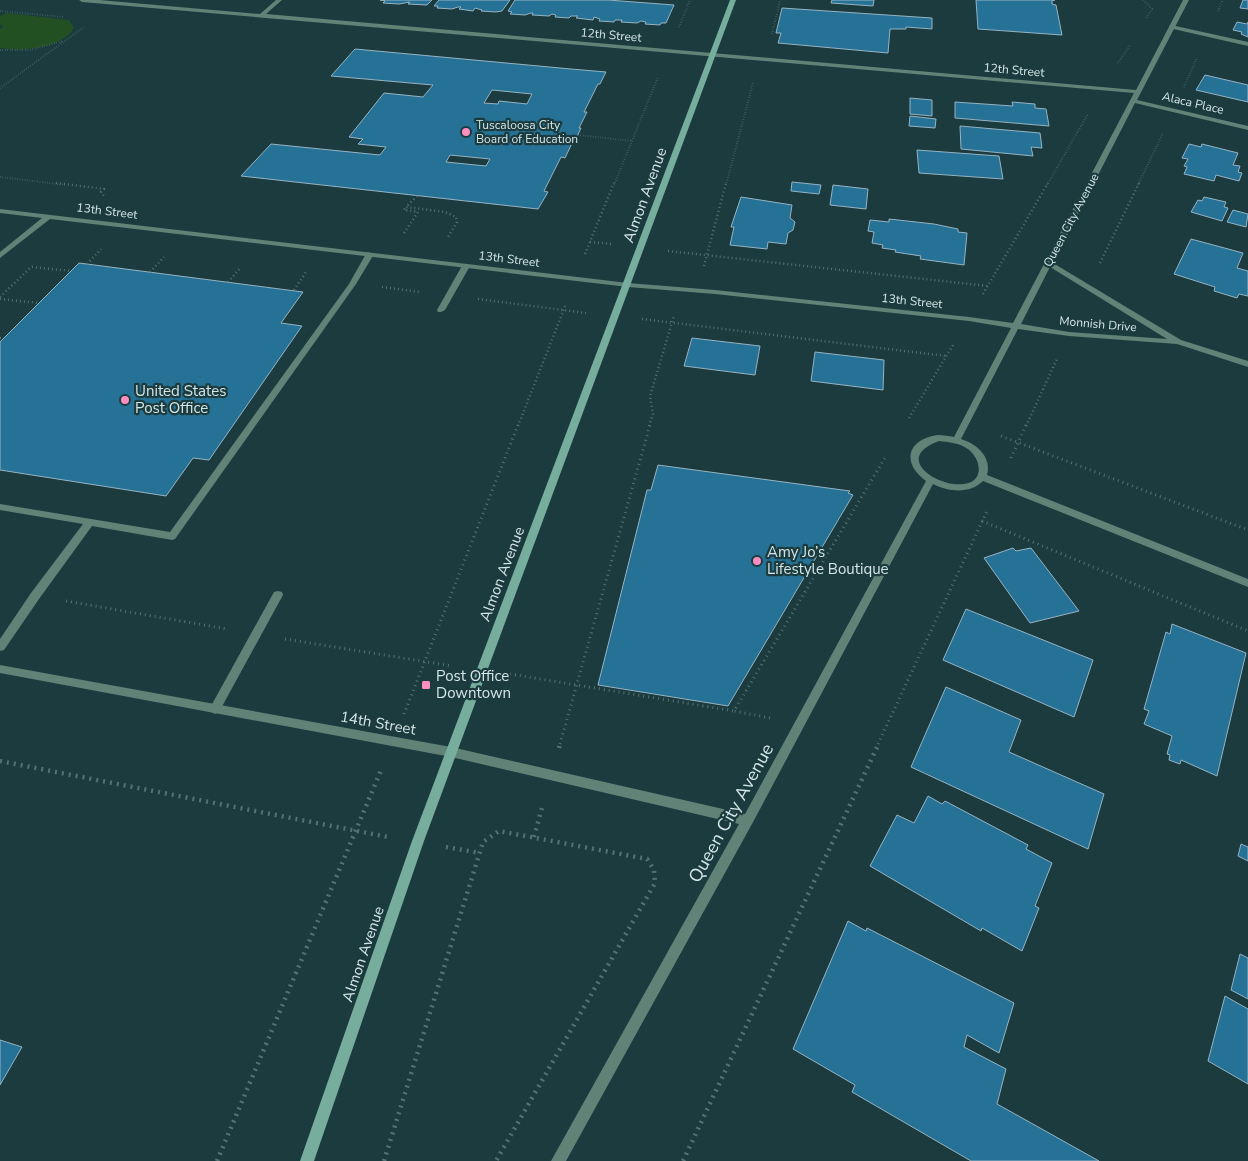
<svg xmlns="http://www.w3.org/2000/svg" width="1248" height="1161" viewBox="0 0 1248 1161" font-family="'Nunito Sans',sans-serif">
  <rect width="100%" height="100%" fill="#1b3b3e"/>
  <!-- green -->
  <path fill="#235023" d="M7 13 69 20 74 28C63 48 20 52 0 48V29L4 26 0 25V16Z"/>
  <!-- building -->
  <g fill="#257296" stroke="#97b3c3" fill-rule="evenodd">
    <polygon points="380,0 432,0 427,5 408,4 410,2 399,4 383,3 385,1"/>
    <polygon points="439,0 510,0 502,11 496,12 481,11 482,10 475,8 473,11 459,9 461,7 458,7 452,9 437,8 438,6 434,6"/>
    <polygon points="515,0 608,0 674,5 666,23 661,23 660,25 645,24 646,22 641,21 637,23 621,22 622,20 615,20 614,22 599,21 600,19 594,17 593,20 576,18 578,16 571,16 569,18 555,17 556,15 552,14 549,16 532,15 533,13 531,13 525,15 510,14 512,12 508,11"/>
    <polygon points="832,0 874,0 873,6 831,3"/>
    <polygon points="976,0 1055,0 1052,1 1052,4 1056,5 1062,35 978,29"/>
    <polygon points="1243,0 1248,0 1248,9 1240,8"/>
    <polygon points="782,8 932,18 932,29 906,27 906,29 890,29 888,53 778,43 781,33 776,33"/>
    <polygon points="1237,22 1247,24 1248,22 1248,37 1241,34 1242,32 1233,30"/>
    <path d="M355 49 571 69 606 72 600 84H598L584 112H587L579 128H581L576 139H574L565 158 561 157 544 191 548 192 538 209 241 176 271 144 380 155 386 147 358 144 363 139 349 137 384 93 423 97 433 85 331 76ZM492 90 532 94 527 104 499 101 498 104 484 103ZM450 155 490 159 486 166 446 162Z"/>
    <polygon points="1205,75 1248,85 1248,102 1196,90"/>
    <polygon points="910,98 932,100 932,116 910,114"/>
    <polygon points="955,102 1013,106 1012,102 1035,104 1035,108 1046,109 1049,126 955,118"/>
    <polygon points="910,116 936,119 935,128 909,126"/>
    <polygon points="960,126 1040,133 1042,148 1031,147 1033,156 961,149"/>
    <polygon points="1189,144 1201,147 1202,144 1238,153 1233,165 1240,166 1238,172 1242,173 1239,181 1216,175 1214,181 1184,174 1187,167 1184,166 1188,159 1182,158"/>
    <polygon points="917,150 999,156 1003,179 919,173"/>
    <polygon points="792,182 821,185 819,194 791,191"/>
    <polygon points="833,185 868,189 866,209 830,205"/>
    <polygon points="741,197 792,205 790,218 795,222 793,230 788,233 786,244 768,242 767,249 730,245 734,227 731,227"/>
    <polygon points="1204,197 1226,202 1224,207 1228,208 1222,221 1191,212 1198,200 1202,201"/>
    <polygon points="1233,210 1248,214 1246,227 1227,222"/>
    <polygon points="889,219 934,224 958,229 958,232 967,233 964,265 920,259 921,256 895,252 896,250 882,248 883,245 872,243 874,232 868,231 870,220 889,222"/>
    <polygon points="1191,239 1243,253 1237,268 1248,271 1248,296 1239,294 1237,298 1214,291 1215,287 1174,274"/>
    <polygon points="79,263 303,292 281,323 302,326 209,460 193,458 166,496 0,470 0,342"/>
    <polygon points="692,338 760,346 755,375 684,366"/>
    <polygon points="815,352 884,360 883,390 811,381"/>
    <polygon points="658,465 850,491 848,493 853,495 728,706 598,685 647,490 651,490"/>
    <polygon points="1013,548 1016,551 1031,548 1079,611 1030,623 984,558"/>
    <polygon points="966,609 1093,660 1074,717 943,660"/>
    <polygon points="1172,624 1246,653 1217,776 1181,760 1180,764 1169,760 1170,755 1167,754 1172,736 1144,724 1149,711 1144,709 1166,632 1170,634"/>
    <polygon points="946,687 1021,720 1009,752 1104,794 1088,849 911,767"/>
    <polygon points="928,796 942,804 945,801 1028,845 1026,849 1052,863 1035,906 1039,908 1022,951 982,928 981,931 870,866 897,815 914,823"/>
    <polygon points="1241,844 1248,847 1248,861 1238,856"/>
    <polygon points="848,921 866,931 867,928 1014,1003 999,1053 967,1035 964,1047 1006,1069 997,1104 1099,1161 971,1161 852,1092 855,1085 793,1049"/>
    <polygon points="1240,954 1248,958 1248,999 1231,990"/>
    <polygon points="1225,996 1248,1009 1248,1084 1208,1061"/>
    <polygon points="0,1040 22,1047 0,1085"/>
  </g>
  <g fill="none" stroke-linecap="round" stroke-linejoin="round">
    <!-- path-far3 -->
    <g stroke="#557173" stroke-width="2" stroke-dasharray="0.5 2" stroke-linecap="butt">
      <polyline points="1143,0 1152,9 1146,19"/>
      <polyline points="0,11 63,17"/>
      <polyline points="1218,11 1223,0"/>
      <polyline points="679,27 690,0"/>
      <polyline points="772,34 780,0"/>
      <polyline points="0,50 30,50 63,41"/>
      <polyline points="1118,63 1130,45"/>
      <polyline points="1184,87 1197,58"/>
      <polyline points="0,88 84,27"/>
      <polyline points="578,135 632,141"/>
      <polyline points="0,177 66,185"/>
      <polyline points="614,185 658,77"/>
      <polyline points="726,185 753,83"/>
      <polyline points="1047,185 1088,114"/>
      <polyline points="1138,185 1163,133"/>
    </g>
    <!-- path-far2 -->
    <g stroke="#557173" stroke-width="2.5" stroke-dasharray="1 3" stroke-linecap="butt">
      <polyline points="56,183 104,189 101,192 104,196"/>
      <polyline points="417,196 406,207 445,212 456,217 457,222 448,237"/>
      <polyline points="404,233 418,212 404,210 406,207"/>
      <polyline points="590,242 612,244"/>
      <polyline points="668,251 988,286"/>
      <polyline points="585,254 614,183"/>
      <polyline points="1100,263 1139,183"/>
      <polyline points="87,264 101,249"/>
      <polyline points="704,266 726,183"/>
      <polyline points="32,267 71,271"/>
      <polyline points="150,272 164,257"/>
      <polyline points="228,282 241,267"/>
      <polyline points="382,287 420,292"/>
      <polyline points="294,290 306,272"/>
      <polyline points="983,294 1048,183"/>
      <polyline points="0,297 30,268"/>
      <polyline points="0,299 39,303"/>
      <polyline points="478,299 586,313"/>
      <polyline points="642,319 946,356"/>
      <polyline points="0,338 3,338"/>
      <polyline points="909,418 953,345"/>
      <polyline points="518,426 566,304"/>
      <polyline points="649,426 653,414 650,396 674,316"/>
      <polyline points="1026,426 1057,359"/>
    </g>
    <!-- path-far1 -->
    <g stroke="#557173" stroke-width="3" stroke-dasharray="1 4" stroke-linecap="butt">
      <polyline points="1001,436 1248,530"/>
      <polyline points="1011,458 1026,425"/>
      <polyline points="982,521 1248,631"/>
      <polyline points="66,601 227,629"/>
      <polyline points="285,639 452,666"/>
      <polyline points="510,674 734,711"/>
      <polyline points="404,714 518,425"/>
      <polyline points="770,718 734,711 886,456"/>
      <polyline points="560,744 650,425"/>
      <polyline points="878,744 988,509"/>
    </g>
    <!-- path -->
    <g stroke="#557173" stroke-width="4.5" stroke-dasharray="2 5" stroke-linecap="butt">
      <polyline points="559,748 560,743"/>
      <polyline points="0,761 388,837"/>
      <polyline points="534,837 543,804"/>
      <polyline points="446,847 480,853"/>
      <polyline points="217,1161 382,768"/>
      <polyline points="384,1161 483,842 499,831 647,859 654,870 655,883 496,1161"/>
      <polyline points="683,1161 879,743"/>
    </g>
    <!-- service -->
    <g fill="#608277" fill-rule="evenodd">
      <polygon points="1171,25 1248,42 1248,46 1169,28 1169,26"/>
      <polygon points="367,252 374,254 356,284 175,539 172,540 92,526 39,599 4,650 0,651 0,639 31,593 83,524 0,510 0,504 170,532 349,284"/>
      <polygon points="463,264 470,266 445,310 441,312 438,312 437,310"/>
      <polygon points="278,591 282,592 283,595 219,712 215,714 211,712 209,709 211,706 274,592"/>
    </g>
    <!-- minor -->
    <path fill="#608277" fill-rule="evenodd" d="M79 0H99L260 14 276 0H282L266 14 1136 90 1183 0H1189L1137 100 1248 126V130L1135 103 1053 263 1181 340 1248 361V367L1177 344 1069 336 1018 329 961 439C977 444 992 457 987 475L1248 579V587L983 481C970 494 949 492 933 484L752 824 566 1161H551L739 824 451 757 0 673V665L451 747 745 814 926 481C901 463 907 439 938 435 943 435 949 436 954 437L1011 328 969 321 715 294 628 287 50 219 0 258V252L42 218 0 213V209L628 283 715 290 969 317 1013 323 1134 93 82 2ZM1050 267 1167 339 1069 332 1021 324ZM939 441C949 442 959 443 968 449 981 459 985 481 964 484 938 488 892 458 939 441Z"/>
    <!-- secondary -->
    <polygon fill="#76ad9c" fill-rule="evenodd" points="730,0 736,0 424,841 314,1161 300,1161 412,841"/>
  </g>
  <!-- markers -->
  <g fill="#fd8ec0" stroke="#1b3b3e" stroke-width="2">
    <circle cx="466" cy="132" r="5"/>
    <circle cx="125" cy="400" r="5"/>
    <circle cx="757" cy="561" r="5"/>
    <rect x="421" y="680" width="10" height="10" rx="2.5"/>
  </g>
  <g text-anchor="middle" dominant-baseline="central" stroke-width="4.5" stroke-linejoin="round" paint-order="stroke">
    <!-- far-street labels -->
    <g font-size="12" fill="#d4e6e7" stroke="#1b3b3e">
      <text transform="translate(611 35) rotate(5)">12th Street</text>
      <text transform="translate(1014 70) rotate(5)">12th Street</text>
      <text transform="translate(1193 103) rotate(13)">Alaca Place</text>
      <text transform="translate(107 211) rotate(7)">13th Street</text>
      <text transform="translate(1071 220) rotate(-62)">Queen City Avenue</text>
      <text transform="translate(509 259) rotate(7)">13th Street</text>
      <text transform="translate(912 301) rotate(6)">13th Street</text>
      <text transform="translate(1098 324) rotate(5)">Monnish Drive</text>
    </g>
    <!-- far-poi labels -->
    <g font-size="12" fill="#d4e6e7" stroke="#1b3b3e" text-anchor="start">
      <text x="476" y="125">Tuscaloosa City<tspan x="476" dy="14">Board of Education</tspan></text>
    </g>
    <!-- street labels -->
    <g font-size="15" fill="#d4e6e7" stroke="#1b3b3e">
      <text transform="translate(645 195) rotate(-70)">Almon Avenue</text>
      <text transform="translate(502 574) rotate(-69)">Almon Avenue</text>
      <text transform="translate(378 723) rotate(10)">14th Street</text>
      <text transform="translate(363 954) rotate(-71)">Almon Avenue</text>
    </g>
    <!-- poi labels -->
    <g font-size="15" fill="#d4e6e7" stroke="#1b3b3e" text-anchor="start">
      <text x="135" y="391">United States<tspan x="135" dy="17">Post Office</tspan></text>
      <text x="767" y="552">Amy Jo’s<tspan x="767" dy="17">Lifestyle Boutique</tspan></text>
      <text x="436" y="676">Post Office<tspan x="436" dy="17">Downtown</tspan></text>
    </g>
    <!-- near-street labels -->
    <g font-size="18" fill="#d4e6e7" stroke="#1b3b3e">
      <text transform="translate(731 813) rotate(-61)">Queen City Avenue</text>
    </g>
  </g>
</svg>
